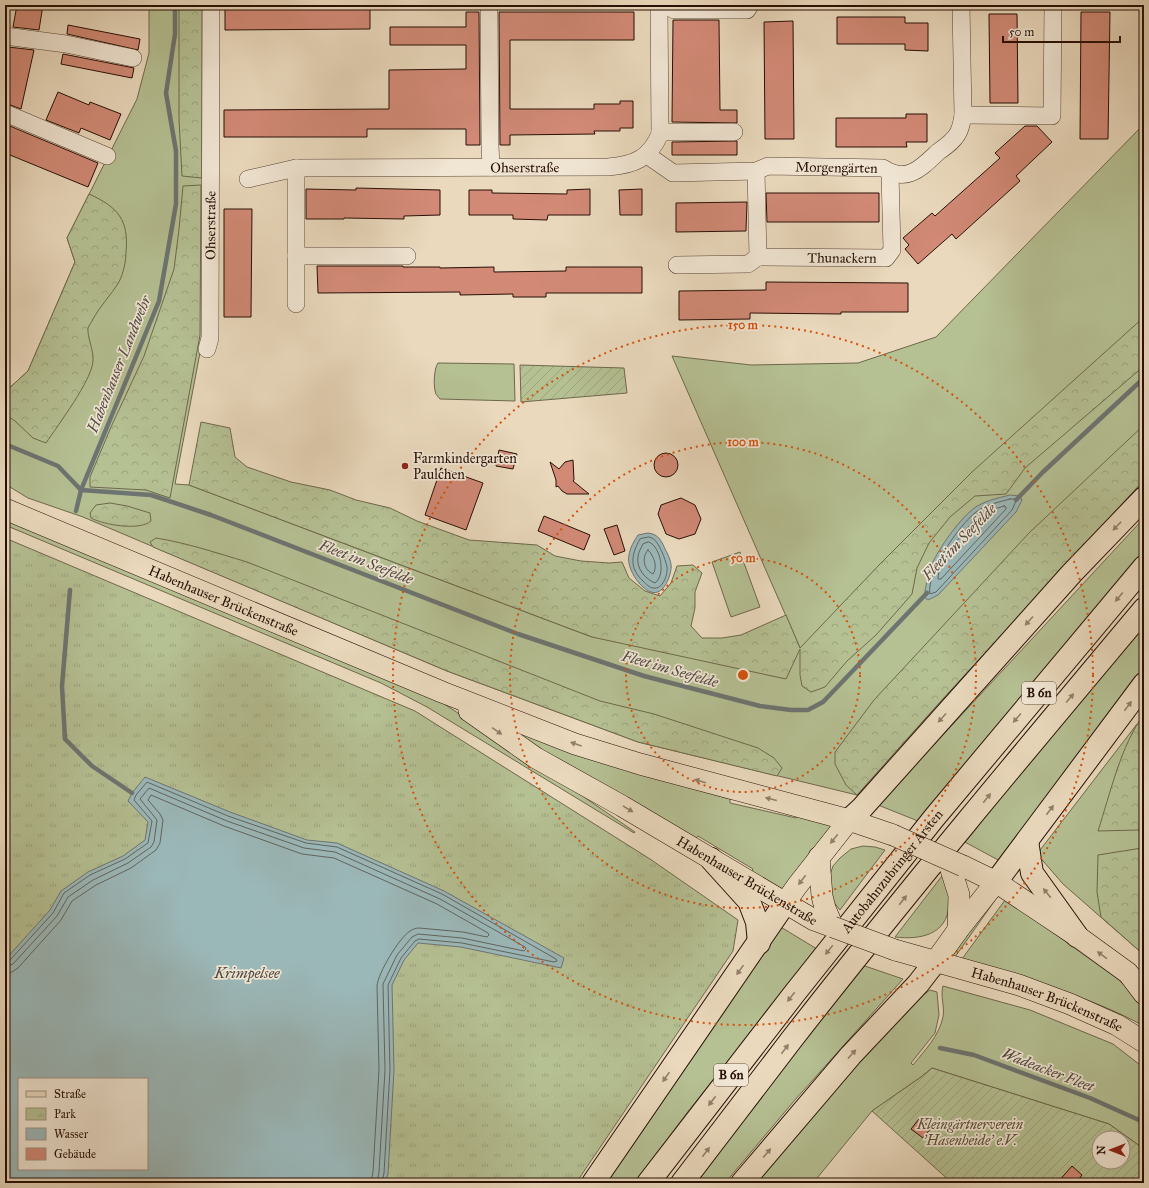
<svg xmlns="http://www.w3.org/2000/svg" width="1149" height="1188" viewBox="0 0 1149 1188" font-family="'IM FELL Great Primer',serif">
  <defs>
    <pattern id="forest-crowns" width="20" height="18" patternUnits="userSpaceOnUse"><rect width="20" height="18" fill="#b5c093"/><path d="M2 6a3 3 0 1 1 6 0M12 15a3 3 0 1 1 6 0" fill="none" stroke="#9ca47d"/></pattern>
    <pattern id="park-tufts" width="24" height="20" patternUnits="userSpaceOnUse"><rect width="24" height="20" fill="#b5c093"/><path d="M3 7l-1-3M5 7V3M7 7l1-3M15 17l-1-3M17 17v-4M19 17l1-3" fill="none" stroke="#9ca47d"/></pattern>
    <pattern id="garden-furrows" width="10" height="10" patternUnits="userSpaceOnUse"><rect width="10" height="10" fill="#b5c093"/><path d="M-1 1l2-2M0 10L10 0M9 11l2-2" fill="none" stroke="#9ca47d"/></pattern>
  </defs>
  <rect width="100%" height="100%" fill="#ead9bd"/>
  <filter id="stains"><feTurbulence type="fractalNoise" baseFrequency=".005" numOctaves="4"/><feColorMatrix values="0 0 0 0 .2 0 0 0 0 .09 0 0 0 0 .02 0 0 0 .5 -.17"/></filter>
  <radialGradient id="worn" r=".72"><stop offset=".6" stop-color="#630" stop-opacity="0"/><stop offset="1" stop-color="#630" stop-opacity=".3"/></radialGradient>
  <!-- grass -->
  <g fill="#b5c093" stroke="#6e684c">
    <polygon points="149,5 202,5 203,337 175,484 189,485 592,637 800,648 672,356 751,365 858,363 936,337 1144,124 1144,480 940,702 857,795 638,742 447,671 83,517 28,498 5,484 5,392 28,371 75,262 67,238 137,99 149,53"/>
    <path d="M438 363 514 364 515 401 440 399C439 398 436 394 436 394 433 387 434 368 438 363Z"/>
    <polygon points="5,518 441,702 481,728 504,748 526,764 557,780 584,797 635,832 634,833 427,707 381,683 5,525"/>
    <polygon points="1144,518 1144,551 918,821 878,805"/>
    <polygon points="740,552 760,607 731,617 712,562"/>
    <polygon points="1144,627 1144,670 1000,861 963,841"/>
    <polygon points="1137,724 1117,770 1141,808 1144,798 1144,955 1063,884 1037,854"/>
    <polygon points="519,732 648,776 730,799 730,803 796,818 797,816 835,825 786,892 752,872 753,869 698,836 696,838 644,807 559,763 517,735"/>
    <polygon points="863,846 875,847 885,850 840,910 832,900 829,878 833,866 840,858 851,849"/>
    <path d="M942 876C945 881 949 888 950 893 950 897 949 902 949 905 947 935 920 940 895 937Z"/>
    <polygon points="998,896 955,957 947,954"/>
    <path d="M1005 900 1037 921 1119 980 1140 1001 1144 1007V1026C1087 995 1024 979 962 959Z"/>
    <polygon points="779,926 817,949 690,1109 634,1183 601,1183"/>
    <polygon points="862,965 903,979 794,1101 725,1183 694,1183"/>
    <path d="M943 986 1030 1010 1113 1044 1144 1068V1149L1109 1124 932 1068 921 1077 872 1111 813 1183H756L859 1063 914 1001 930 990 937 992 939 1015 935 1033 911 1063 913 1065C925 1050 939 1036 943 1017 945 1007 940 996 943 986Z"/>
  </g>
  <!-- forest -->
  <g fill="url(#forest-crowns)" stroke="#6e684c">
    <polygon points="179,5 202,5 202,178 182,176 179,120"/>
    <polygon points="201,185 200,335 170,498 146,490 90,487 90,477 111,427 144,356 174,269 179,229 183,186"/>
    <path d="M89 194C118 207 129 220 126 252 126 262 123 274 119 282 111 295 100 306 93 319 92 322 89 325 88 328 87 337 94 351 93 361 92 380 58 425 46 443L33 438 15 421 5 414V392L28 371 75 262 67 238Z"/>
    <polygon points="1144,317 1144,366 1025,468 1006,494 975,496 950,517 929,543 917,568 912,594 876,635 847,661 825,687 811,692 802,686 800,675 800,649 786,679 592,637 189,485 201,422 230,428 235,457 247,467 291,482 330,490 356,500 390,508 417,521 469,540 537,545 555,556 581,561 609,563 622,562 629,578 645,591 660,596 671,583 677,566 693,565 702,573 695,592 695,608 691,626 702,638 722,638 741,635 786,615 800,648 880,564 972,472"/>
    <polygon points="1144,425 1144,480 940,702 857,795 846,785 835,764 835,752 874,700 1029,533"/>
    <path d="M110 503 127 506 150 513 151 521C140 531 104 525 91 518L90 513 96 505Z"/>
    <path d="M156 538C187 543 217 553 247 562L600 701 654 714 758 748 774 758 782 768 777 776 638 742 447 671 153 547 150 542Z"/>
    <path d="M1144 714V798L1139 830 1098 831C1110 794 1121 745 1144 714Z"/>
    <polygon points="1142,848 1144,856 1144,955 1101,917 1097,892 1098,855"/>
  </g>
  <!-- park -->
  <path fill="url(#park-tufts)" stroke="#6e684c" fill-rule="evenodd" d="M5 538 415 711 650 859 738 920 733 951 576 1183H5ZM19 1079H147V1169H19Z"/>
  <!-- garden -->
  <g fill="url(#garden-furrows)" stroke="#6e684c" fill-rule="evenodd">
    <polygon points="520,365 624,368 627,393 521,402"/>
    <path d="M932 1068 1109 1124 1144 1149V1183H952L872 1111 921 1077ZM1099 1138H1123V1162H1099Z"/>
  </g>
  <!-- water -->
  <g fill="#9bb8b9" stroke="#6d7471" fill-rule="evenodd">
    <path d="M1010 495 1020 496 1022 500 1016 512 938 595 928 600 924 597C926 586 928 574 932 564 939 548 959 520 973 509 983 501 998 498 1010 495Z"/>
    <path d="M648 533C659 534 662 542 666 551 669 556 672 564 671 569 670 578 663 596 651 592 639 588 626 567 629 555 630 548 634 541 638 535Z"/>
    <path d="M145 777 230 812 307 840 337 843 444 891 564 958 561 968 461 947 418 943 404 960 392 985 394 1070 388 1174 385 1183H5V960L50 910 61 891 88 872 123 856 145 840 148 822 128 801 132 793ZM19 1079H147V1169H19Z"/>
  </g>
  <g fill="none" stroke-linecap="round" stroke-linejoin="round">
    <!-- shore -->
    <g stroke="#61645f" stroke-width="1">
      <path d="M1010 499H1015L1016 501 1012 510 936 592 930 594C926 573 959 525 976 512 985 505 999 502 1010 499Z"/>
      <path d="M1004 506 1006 507V509L941 579H938C937 564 967 526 978 517 985 511 995 509 1004 506Z"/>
      <path d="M649 537C656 538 659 546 662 552 664 557 666 562 667 567 668 574 663 590 653 588 650 588 646 584 643 581 629 568 631 555 640 539Z"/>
      <path d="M649 542C661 547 666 575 655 583 645 579 636 568 638 557 638 553 641 548 643 544Z"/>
      <path d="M648 550C654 556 658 567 653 574 644 570 641 558 648 550Z"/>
      <polyline points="5,962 10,960 53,913 64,893 90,875 125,859 148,843 152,821 134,800 136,795 147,782 228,816 306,843 337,847 442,894 556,959 557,961 554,962 462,943 419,939 415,941 401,958 388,985 390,1070 384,1173 382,1183"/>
      <polyline points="5,967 13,964 57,916 68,897 93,880 128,863 151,847 154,842 157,820 140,799 149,788 227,821 304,848 335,852 440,899 525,947 526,949 524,951 462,938 418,934 412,937 397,955 383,984 385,1070 379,1172 377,1183"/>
      <path d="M5 973 12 972 18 968 61 920 72 901 96 885 131 868 156 850 160 843 163 820 160 814 148 800 151 795 224 826 302 854 334 858 437 904 488 933 489 935 487 937 463 932 419 928C416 928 413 929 410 931 399 938 378 973 377 986L379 1070 373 1172 371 1183"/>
    </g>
    <!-- stream -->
    <g stroke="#6d7471" stroke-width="4.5">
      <polyline points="5,444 58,466 81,490"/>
      <polyline points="81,490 151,495 211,515 518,634 644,676 760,706 791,710 808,710 823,702 927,593"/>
      <polyline points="1016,500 1043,472 1144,378"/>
      <polyline points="76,511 81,490 159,301 176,204 176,151 166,93 175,34 175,5"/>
      <polyline points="70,590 62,686 65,739 92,766 132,793"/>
      <polyline points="940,1048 974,1055 1090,1098 1139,1120 1144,1123"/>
    </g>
  </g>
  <!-- building -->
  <g fill="#d28a77" stroke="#270f05">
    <polygon points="17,5 43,5 39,30 13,27"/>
    <polygon points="225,5 370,5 370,29 225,30"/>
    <polygon points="466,12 479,12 480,145 466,145 466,129 367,129 367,137 224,137 224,110 389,109 389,70 466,69 466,45 390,45 390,27 466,27"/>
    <polygon points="499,12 634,12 634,40 510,40 510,109 594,109 594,104 620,104 620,101 633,101 633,128 620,128 620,131 594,131 595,134 510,135 510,145 500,145"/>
    <polygon points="1081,12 1110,12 1108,139 1080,139"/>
    <polygon points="989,14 1017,14 1018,103 990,103"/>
    <polygon points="837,17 905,17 905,23 928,23 928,51 905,50 905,44 837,44"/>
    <polygon points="673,20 719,20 720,110 737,110 737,123 672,122"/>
    <polygon points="793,21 794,139 765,139 764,22"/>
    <polygon points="68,25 140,39 138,50 67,34"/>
    <polygon points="8,47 34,50 21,109 5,103 5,62"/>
    <polygon points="63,54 134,68 132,78 61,64"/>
    <polygon points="58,92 89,105 90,102 121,114 110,140 81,128 79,133 46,120"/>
    <polygon points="906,114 927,114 927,142 906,142 907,147 836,147 836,118 906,118"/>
    <polygon points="5,124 98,163 88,187 10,155 10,156 5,155"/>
    <polygon points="1025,126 1037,126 1052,142 1016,176 1020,181 1010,190 956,239 952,234 918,264 905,249 909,245 903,238 932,213 935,216 981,175 1000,158 995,153"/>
    <polygon points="737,141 737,155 672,155 672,142"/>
    <polygon points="356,188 440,190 440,215 404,216 404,219 344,218 344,219 306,219 306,189 356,190"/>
    <polygon points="590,189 590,215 548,215 547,220 513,219 513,215 469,215 469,190 492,190 492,193 567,194 567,190"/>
    <polygon points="642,189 642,215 620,215 619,190"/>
    <polygon points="766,193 879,193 879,222 767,222"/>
    <polygon points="747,202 746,231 676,232 676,203"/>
    <polygon points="224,209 252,209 251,317 224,317"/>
    <polygon points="317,266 403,266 403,267 440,267 440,268 494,267 494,272 566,271 566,267 642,267 642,293 546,293 546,297 513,297 513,294 460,295 460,292 318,293"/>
    <polygon points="766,282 908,283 908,312 841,312 841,314 750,313 750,319 679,320 679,291 766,290"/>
    <polygon points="499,450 517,454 513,469 496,466"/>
    <circle cx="666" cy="465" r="12"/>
    <polygon points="573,460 574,480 573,481 589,494 567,494 562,491 558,486 556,487 556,480 550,462 559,469 565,462"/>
    <polygon points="441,468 483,483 466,530 425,515"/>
    <polygon points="681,498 695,505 701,519 695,534 679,539 666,534 658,514 661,505"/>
    <polygon points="544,516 590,535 584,550 538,531"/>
    <polygon points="617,525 625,551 614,555 604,529"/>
    <polygon points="919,1119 931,1128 923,1138 911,1129"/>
    <polygon points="1072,1166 1082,1175 1076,1183 1057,1183"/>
  </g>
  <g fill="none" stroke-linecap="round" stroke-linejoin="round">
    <!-- minor casing -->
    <g stroke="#584233" stroke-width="18">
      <g id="minor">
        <polyline points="667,5 674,10 747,10 750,5"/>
        <polyline points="489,12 490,145 491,167"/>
        <polyline points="5,36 66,44 133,58"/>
        <polyline points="5,113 107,156"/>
        <polyline points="963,115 1052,116 1053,5"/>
        <polyline points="660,132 734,132"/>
        <path id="s1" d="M647 155 673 173 756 171 768 166 883 168C907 184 921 168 938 152 945 147 954 141 958 133 961 128 962 121 963 115L961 5"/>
        <polyline points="296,168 296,304"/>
        <path id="s2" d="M756 171 758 257 886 258 892 250 890 173"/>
        <path id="s3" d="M248 179 296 168 608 167C634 165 649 159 660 134L659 5"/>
        <polyline points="296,256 407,256"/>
        <polyline points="677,265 748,264 758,257"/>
        <path id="s4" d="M207 349 210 338 211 5"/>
      </g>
    </g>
    <!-- major casing -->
    <g stroke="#270f05" stroke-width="22">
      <g id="major">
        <path id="s5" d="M5 509 442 692 575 744 640 764 849 820 893 835"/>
        <path id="s6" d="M469 711 536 758 622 806 814 920 833 927"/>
        <polyline points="819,857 822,896 825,908 833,927"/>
        <polyline points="947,857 959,895 958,930"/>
        <polyline points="963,866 996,882 1077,936 1128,973 1144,994"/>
        <polyline points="785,903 797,886 849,820"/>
        <path id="s7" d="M895 950 1019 985 1070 1004 1117 1025 1144 1042"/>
        <polyline points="935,962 958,930 996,882"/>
      </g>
    </g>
    <!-- highway casing -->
    <g stroke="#270f05" stroke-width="24">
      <g id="highway">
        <polyline points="849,820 862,808 1072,573 1144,498"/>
        <polyline points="1027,841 1032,873 1077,936"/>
        <polyline points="711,859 749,901 757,922 759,943"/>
        <polyline points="996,882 1144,684"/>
        <polyline points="593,1183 785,903"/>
        <path id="s8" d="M648 1183 794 994 934 818 1144 567"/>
        <path d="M682 1183C719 1135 755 1087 792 1039 906 893 1025 751 1144 609"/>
        <polyline points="742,1183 851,1055 918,984 935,962"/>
      </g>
    </g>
    <!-- minor -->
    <use href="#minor" stroke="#f1e6d4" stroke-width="17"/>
    <!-- major -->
    <use href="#major" stroke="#ead9bd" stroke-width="21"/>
    <!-- highway -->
    <use href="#highway" stroke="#ead9bd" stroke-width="22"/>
    <!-- major-bridge casing -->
    <g stroke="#270f05" stroke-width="22" stroke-linecap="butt">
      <g id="major-bridge">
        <polyline points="893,835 963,866"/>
        <polyline points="833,927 895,950"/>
      </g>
    </g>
    <!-- major-bridge -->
    <use href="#major-bridge" stroke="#ead9bd" stroke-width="21"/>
  </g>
  <!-- one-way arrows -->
  <defs><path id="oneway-solid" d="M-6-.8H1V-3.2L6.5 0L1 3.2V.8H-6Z"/></defs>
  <g fill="#927e6a">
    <use href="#oneway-solid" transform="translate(1117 526) rotate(134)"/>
    <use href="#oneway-solid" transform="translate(1119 597) rotate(130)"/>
    <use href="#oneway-solid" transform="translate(1029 621) rotate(132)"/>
    <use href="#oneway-solid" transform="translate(1070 698) rotate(-50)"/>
    <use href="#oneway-solid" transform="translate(1128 706) rotate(-53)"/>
    <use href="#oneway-solid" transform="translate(942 718) rotate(132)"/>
    <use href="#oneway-solid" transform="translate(1017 718) rotate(131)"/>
    <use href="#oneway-solid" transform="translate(497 731) rotate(35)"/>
    <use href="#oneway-solid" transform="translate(576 744) rotate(-161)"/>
    <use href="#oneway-solid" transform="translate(700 781) rotate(-164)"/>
    <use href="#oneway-solid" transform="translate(987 798) rotate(-51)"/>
    <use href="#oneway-solid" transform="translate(771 799) rotate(-166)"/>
    <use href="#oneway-solid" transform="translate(628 809) rotate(31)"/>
    <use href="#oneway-solid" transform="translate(1050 810) rotate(-53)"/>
    <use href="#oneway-solid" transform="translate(834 839) rotate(129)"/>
    <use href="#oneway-solid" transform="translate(802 880) rotate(127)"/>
    <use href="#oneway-solid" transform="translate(1047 893) rotate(-129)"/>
    <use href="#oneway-solid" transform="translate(903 900) rotate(-51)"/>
    <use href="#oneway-solid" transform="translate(829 950) rotate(129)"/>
    <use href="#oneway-solid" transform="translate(1102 955) rotate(-144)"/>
    <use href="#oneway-solid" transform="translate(740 970) rotate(125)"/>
    <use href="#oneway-solid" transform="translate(791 997) rotate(128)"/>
    <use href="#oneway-solid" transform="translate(785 1049) rotate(-53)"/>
    <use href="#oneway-solid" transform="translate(852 1054) rotate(-48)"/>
    <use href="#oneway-solid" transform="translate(666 1077) rotate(125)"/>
    <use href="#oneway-solid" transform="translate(712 1101) rotate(127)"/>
    <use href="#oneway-solid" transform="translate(706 1152) rotate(-53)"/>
    <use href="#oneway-solid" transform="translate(767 1153) rotate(-50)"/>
  </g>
  <!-- distance rings -->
  <g fill="none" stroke="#d5520b" stroke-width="2" stroke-dasharray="2 4">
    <circle cx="743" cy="675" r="117"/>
    <circle cx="743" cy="675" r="233"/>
    <circle cx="743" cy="675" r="350"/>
  </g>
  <!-- markers -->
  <circle fill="#8f2418" stroke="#f1e6d4" stroke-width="1.5" cx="405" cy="466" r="4"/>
  <g text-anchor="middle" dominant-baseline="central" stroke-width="3.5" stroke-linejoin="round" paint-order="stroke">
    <!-- shield labels -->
    <g fill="#f1e6d4" stroke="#645043" stroke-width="1">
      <rect x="1022" y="682" width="34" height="22" rx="3"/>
      <rect x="714" y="1064" width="34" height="22" rx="3"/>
    </g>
    <g font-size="13" font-weight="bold" fill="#270f05">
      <text x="1039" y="693">B 6n</text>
      <text x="731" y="1075">B 6n</text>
    </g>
    <!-- street labels -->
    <g font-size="14" fill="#270f05" stroke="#f1e6d4">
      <text stroke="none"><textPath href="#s3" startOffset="278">Ohserstraße</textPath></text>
      <text stroke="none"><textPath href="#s1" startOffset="196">Morgengärten</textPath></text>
      <text stroke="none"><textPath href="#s4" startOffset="124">Ohserstraße</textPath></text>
      <text stroke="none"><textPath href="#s2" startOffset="170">Thunackern</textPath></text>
      <text stroke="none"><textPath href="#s5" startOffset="237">Habenhauser Brückenstraße</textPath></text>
      <text stroke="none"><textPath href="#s8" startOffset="396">Autobahnzubringer Arsten</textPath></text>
      <text stroke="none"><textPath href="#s6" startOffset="326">Habenhauser Brückenstraße</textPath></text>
      <text stroke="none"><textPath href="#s7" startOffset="160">Habenhauser Brückenstraße</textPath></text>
    </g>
    <!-- poi labels -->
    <g font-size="14" fill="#270f05" stroke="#f1e6d4" text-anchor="start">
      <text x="413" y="458">Farmkindergarten<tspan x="413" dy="16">Paulchen</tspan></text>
    </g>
    <!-- park labels -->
    <g font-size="14" font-style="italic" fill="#594d37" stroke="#f1e6d4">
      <text x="970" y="1124">Kleingärtnerverein<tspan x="970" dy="16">'Hasenheide' e.V.</tspan></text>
    </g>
    <!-- water labels -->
    <g font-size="15" font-style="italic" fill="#504a44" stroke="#f1e6d4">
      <text transform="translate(119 364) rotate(-68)">Habenhauser Landwehr</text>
      <text transform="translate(959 542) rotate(-46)">Fleet im Seefelde</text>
      <text transform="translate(366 562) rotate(21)">Fleet im Seefelde</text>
      <text transform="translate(670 669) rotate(16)">Fleet im Seefelde</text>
      <text x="247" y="973">Krimpelsee</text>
      <text transform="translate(1048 1070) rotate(21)">Wadeacker Fleet</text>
    </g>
  </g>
  <circle cx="743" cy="675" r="6" fill="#d5520b" stroke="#f1e6d4" stroke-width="2"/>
  <g font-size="12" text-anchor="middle" font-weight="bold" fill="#d5520b" stroke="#f1e6d4" stroke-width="3.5" stroke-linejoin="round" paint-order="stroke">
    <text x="743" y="329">150 m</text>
    <text x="743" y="446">100 m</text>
    <text x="743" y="562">50 m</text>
  </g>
  <!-- margin -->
  <rect width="1149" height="1188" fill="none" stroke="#ead9bd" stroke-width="20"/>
  <rect x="6" y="6" width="1137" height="1176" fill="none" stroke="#270f05" stroke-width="2"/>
  <rect x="10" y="10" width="1129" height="1168" fill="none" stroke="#270f05"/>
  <!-- legend -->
  <rect x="18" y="1078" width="130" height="92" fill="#f1e6d4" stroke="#a09081"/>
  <rect x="26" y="1091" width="20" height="6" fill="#ead9bd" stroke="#a09081"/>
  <text x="54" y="1098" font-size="12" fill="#270f05">Straße</text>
  <rect x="26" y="1108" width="20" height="12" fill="url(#park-tufts)" stroke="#a09081"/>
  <text x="54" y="1118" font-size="12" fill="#270f05">Park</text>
  <rect x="26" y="1128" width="20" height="12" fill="#9bb8b9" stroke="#a09081"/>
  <text x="54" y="1138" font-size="12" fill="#270f05">Wasser</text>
  <rect x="26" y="1148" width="20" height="12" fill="#d28a77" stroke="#a09081"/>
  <text x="54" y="1158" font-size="12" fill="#270f05">Gebäude</text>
  <!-- north arrow -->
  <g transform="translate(1111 1150) rotate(270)"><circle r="19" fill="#f1e6d4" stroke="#a09081"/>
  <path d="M0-3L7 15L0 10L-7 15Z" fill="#8f2418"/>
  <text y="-6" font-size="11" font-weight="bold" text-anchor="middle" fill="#270f05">N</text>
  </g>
  <!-- scale -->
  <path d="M1003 36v6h117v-6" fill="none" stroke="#270f05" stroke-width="2"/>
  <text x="1009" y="36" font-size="12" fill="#270f05" stroke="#f1e6d4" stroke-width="3" paint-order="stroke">50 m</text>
  <rect width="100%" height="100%" filter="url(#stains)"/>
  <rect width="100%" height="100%" fill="url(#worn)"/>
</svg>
